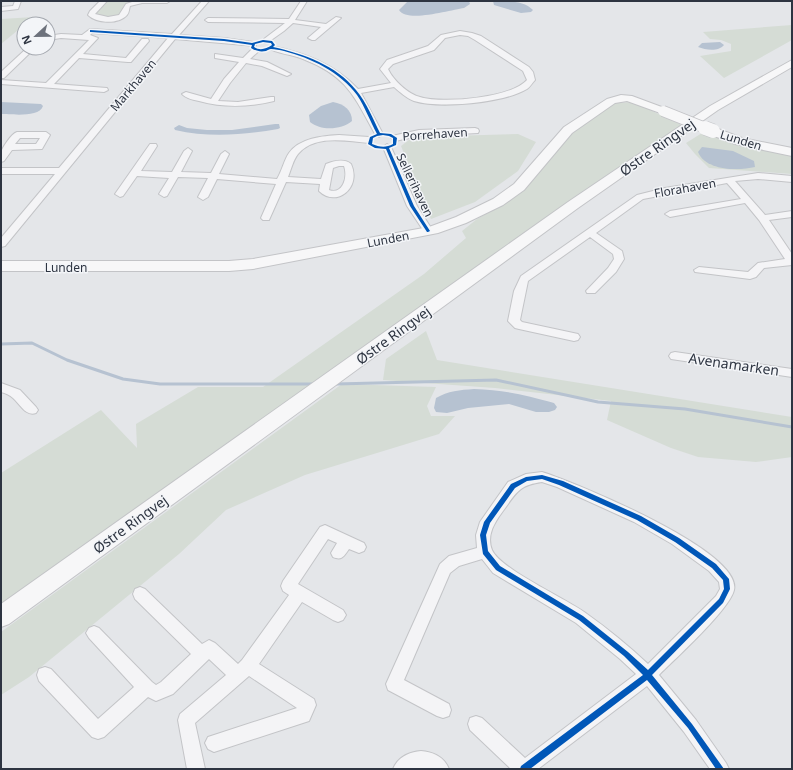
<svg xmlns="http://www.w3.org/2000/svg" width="793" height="770" viewBox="0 0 793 770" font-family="'Noto Sans',sans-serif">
  <rect width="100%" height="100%" fill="#e4e6e9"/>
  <!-- green -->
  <g fill="#d5dcd5">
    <polygon points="106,1 136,1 125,6 119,16 109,18 96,17 94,13"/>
    <polygon points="34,17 1,44 1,19"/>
    <polygon points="792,25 792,40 724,78 700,56 731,51 731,44 721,40 710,39 703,32"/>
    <polygon points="633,102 682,125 600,180 1,605 1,473 101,410 137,448 136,424 198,387 263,387 424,274 466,238 462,231 477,219 507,202 528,185 571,130 616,103"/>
    <polygon points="702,133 744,145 792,155 792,174 709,168 695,154 686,143"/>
    <polygon points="518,134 536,142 518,171 475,202 431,219 401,146 413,137"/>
    <polygon points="426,331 437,360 792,417 792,457 756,462 698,457 671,448 607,420 611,401 495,388 383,380 386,359"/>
    <polygon points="342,384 436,387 427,406 431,416 455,416 439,434 305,475 226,510 179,554 29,677 1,695 1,632"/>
  </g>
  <!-- water -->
  <g fill="#b6c2d1">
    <path d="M408 1H469L470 4 464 8C450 10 407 23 399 10Z"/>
    <path d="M493 1C506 1 524 0 533 10L531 12 521 13 494 5Z"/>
    <path d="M720 42 724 45C718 52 706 50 698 47L702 43Z"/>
    <path d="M1 102 41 104 43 106C39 118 11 114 1 114Z"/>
    <path d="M333 102C344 104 352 110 352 121 341 130 321 131 310 122L309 115 321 106Z"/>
    <path d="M275 124H279L280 128 278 129C244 135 209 138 175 130L174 128 179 125 187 128 207 130H232Z"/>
    <path d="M702 147 733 151 754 161 755 167C738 171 706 171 698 152Z"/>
    <path d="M474 389C504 390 525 395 554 403L557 407 555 410 549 412H536L509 404 468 408 447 413 436 412 434 408 436 398C448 391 460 390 474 389Z"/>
  </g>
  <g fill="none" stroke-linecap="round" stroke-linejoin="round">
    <!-- stream -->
    <g stroke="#b6c2d1" stroke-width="3">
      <polyline points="1,344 32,343 67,360 123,379 160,384 313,384"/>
      <polyline points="336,384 496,380 598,402 685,409 792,427"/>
    </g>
    <!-- street casing -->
    <g stroke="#c3c4c7" stroke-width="2">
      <g id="street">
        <polygon points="15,1 21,1 18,9 1,11 1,7 13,6"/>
        <path d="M100 1H107L95 14 108 17 119 15 126 4 135 1H170L167 3H142L130 6C129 9 129 13 127 15 118 25 96 23 88 15L90 11Z"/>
        <polygon points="202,1 209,1 179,35 224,38 253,42 256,42 256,46 175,39 5,246 1,247 1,238 55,174 1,174 1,168 59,168 168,38 92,33 90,35 98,38 83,54 126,58 142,39 148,39 149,41 131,62 128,62 79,58 54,84 107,88 108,90 104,92 1,84 1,80 46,83 89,40 61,38 48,40 48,36 61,34 82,35 90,29 172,34"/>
        <polygon points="301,1 307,1 295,20 326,24 336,17 341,18 315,40 312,40 308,38 321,27 293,23 284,31 267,43 264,43 264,39 285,23 208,22 205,20 208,18 289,19"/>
        <path d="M460 31 472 33 481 36 529 67 533 72 535 80C532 83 530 87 527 89 504 103 440 109 414 101 406 98 400 92 394 87L361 93 383 134 379 137 375 134C354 96 347 76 303 59 294 55 275 53 268 48L272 46C305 53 334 64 358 89L391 83 380 69 387 60 428 46 441 35ZM460 35 468 36 475 40 523 71 527 80C511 98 443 104 420 97 408 94 393 80 388 69L393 64 434 50 445 38Z"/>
        <polygon points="27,48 35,48 4,78 1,78 1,72"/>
        <path d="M253 48H256L260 50 250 59 267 62 291 74 287 76 262 66 246 63 230 83 218 101 238 102 271 97H274V101C249 107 224 108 199 101 193 100 186 98 182 94L186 92 211 99 224 79 239 62 215 58V54L243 58Z"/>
        <polygon points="475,128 478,129 479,131 478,133 419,136 395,141 391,138 392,136 419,130"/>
        <path d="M17 132H46L50 135 42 149 12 150 4 161 1 162C1 159 0 155 1 152 3 147 11 134 17 132ZM20 138H40L36 144H15Z"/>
        <path d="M339 135 369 137 373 140 369 143C347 141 315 134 298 154 293 160 291 170 288 177L321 179 326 164C334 161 344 158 351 164 362 188 336 208 319 191L320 184 286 182 269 220H263L261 218 276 184 217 179 208 197 203 200 198 197 208 178 178 177 167 196 164 197 159 194 169 178 137 176 123 196 120 197 115 194 150 144H156L157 146 141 171 172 172 184 151 188 148 192 151 181 172 211 173 221 154 225 151 229 154 219 174 277 179C282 171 284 160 289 153 300 138 322 136 339 135ZM339 166H344C348 177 343 195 329 190L333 168Z"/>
        <polygon points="387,144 391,147 417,206 433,231 431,233 425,233 407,206 383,147"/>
        <polygon points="758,173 792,176 792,182 758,179 735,181 765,215 792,211 792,217 769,220 792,254 792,265 764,268 756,277 750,279 695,272 694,270 699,267 748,272 758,263 785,259 759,220 745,203 670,217 665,214 670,211 741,199 727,183 643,199 596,233 622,251 624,259 616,272 595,293 587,293 586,291 608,268 614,259 613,254 590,237 528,281 520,320 522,322 578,334 580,337 578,340 574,341 519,329 515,328 508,321 514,291 521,276 637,195 665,188"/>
        <polygon points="675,352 792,369 792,377 671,359 669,356 671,353"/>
        <path d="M1 383 20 390 36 407 38 410 36 413C26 417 20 404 13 398 10 395 5 393 1 392Z"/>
        <path d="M542 472C574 482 743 551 734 590 730 609 675 659 659 675L696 720 726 763 729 769H710L684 732 647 686 538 769H511L470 730 468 724 470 718 476 716 482 718 525 758 636 674 620 659 576 623 493 573 482 559 459 566 450 573 404 680 449 704 451 710 449 716 443 718 437 716 388 690 386 684 440 564 449 556 477 548 476 535 480 522 508 482 526 474ZM542 482 557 487 634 522 672 544 709 571 719 582 720 589 716 596 648 664C629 646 608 629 587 614 567 599 500 569 492 550 486 535 495 522 503 511 516 493 519 485 542 482Z"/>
        <path d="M325 525 364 543 366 547 364 551 359 553 349 549C344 556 342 561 333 557L331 553 337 543 328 539 298 584 343 610 346 615 343 620 338 622 333 620 302 602 259 664 314 699 316 705 309 721 214 752 208 749 205 743 208 737 297 708 249 676 195 723 205 769H187L178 720 180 714 226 675 209 659 173 694 156 701 148 697 104 737 98 739 92 737 39 681 37 675 39 669 45 667 51 669 98 719 134 687 89 638 86 633 89 628 94 626 99 628 152 682 156 685 161 682 191 654 135 599 133 594 135 589 140 587 145 589 202 644 209 640 215 643 238 664 242 660 289 595 283 591 281 586 283 581 320 527Z"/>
        <path d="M421 751C434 752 444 757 449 769H393C398 757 409 752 421 751Z"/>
      </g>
    </g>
    <!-- secondary casing -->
    <g stroke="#c3c4c7" stroke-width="2">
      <g id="secondary">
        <polygon points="792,60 792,67 718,110 578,208 9,624 1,627 1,604 568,202 710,106"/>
        <polygon points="621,95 632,96 667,109 669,111 667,113 663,114 627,101 615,103 572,133 524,190 503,205 466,223 438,233 253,269 229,271 1,271 1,261 229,261 253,259 429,227 456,217 493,199 514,184 564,127 607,99"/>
        <polygon points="713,127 742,138 792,148 792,156 735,144 709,134 707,131 709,128"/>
      </g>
    </g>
    <!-- street -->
    <use href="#street" fill="#f4f4f6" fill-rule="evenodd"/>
    <!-- secondary -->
    <use href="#secondary" fill="#f7f7f8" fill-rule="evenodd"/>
    <!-- secondary-bridge-far1 casing -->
    <g stroke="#c3c4c7" stroke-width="12" stroke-linecap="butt">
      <polyline id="secondary-bridge-far1" points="663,111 708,129"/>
    </g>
    <!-- secondary-bridge casing -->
    <g stroke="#c3c4c7" stroke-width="15" stroke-linecap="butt">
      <polyline id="secondary-bridge" points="705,128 713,131"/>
    </g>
    <!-- secondary-bridge-far1 -->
    <use href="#secondary-bridge-far1" stroke="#f7f7f8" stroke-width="10"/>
    <!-- secondary-bridge -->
    <use href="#secondary-bridge" stroke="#f7f7f8" stroke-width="14"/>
    <!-- cycleway casing -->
    <g stroke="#f3f5f8" stroke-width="3">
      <g id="cycleway">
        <path d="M90 30 224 39 252 43 263 40 272 41 275 45 273 47C304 54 336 65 356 90 367 103 373 119 380 133L391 134 397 138 396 145 389 148 414 206 430 231 428 232H427L410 206 386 149 375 148 368 144 370 137 377 134C370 121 365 107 357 95 340 72 311 58 284 51 280 50 275 49 271 49 269 49 268 50 266 51 260 52 256 51 251 48L252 45 224 41 91 32H90ZM263 42 271 43 272 45C266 49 260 51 254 47L255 44ZM383 135 389 136 393 138V144C386 148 379 147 372 144L373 138 377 136Z"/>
        <path d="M542 475 563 481 641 516 679 538 716 564 729 579 730 589 723 603 652 675 692 724 724 769H716L688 728 647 680 530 769H520L521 766 643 675 624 656 579 620 496 570 483 554 480 535 484 522 511 484 526 477ZM542 479 559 485 637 520 675 542 712 568 723 580 724 589 719 599 648 670 628 652 583 616 500 566 488 551 486 535 490 523 515 488 527 481Z"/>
      </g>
    </g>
    <!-- cycleway -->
    <use href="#cycleway" fill="#0057b8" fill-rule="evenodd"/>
  </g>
  <g text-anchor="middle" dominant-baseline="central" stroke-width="3" stroke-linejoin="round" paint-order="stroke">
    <!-- far-street labels -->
    <g font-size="12" fill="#2d3441" stroke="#f3f5f8">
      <text transform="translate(133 85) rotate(-50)">Markhaven</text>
      <text transform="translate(435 134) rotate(-4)">Porrehaven</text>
      <text transform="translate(741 140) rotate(17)">Lunden</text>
      <text transform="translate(415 185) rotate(64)">Sellerihaven</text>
      <text transform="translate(685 188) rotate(-10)">Florahaven</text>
      <text transform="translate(388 239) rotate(-11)">Lunden</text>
      <text x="66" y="267">Lunden</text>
    </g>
    <!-- street labels -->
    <g font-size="14" fill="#2d3441" stroke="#f3f5f8">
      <text transform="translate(657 147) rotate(-35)">Østre Ringvej</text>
      <text transform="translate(393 335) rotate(-36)">Østre Ringvej</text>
      <text transform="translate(734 364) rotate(8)">Avenamarken</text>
      <text transform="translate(130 524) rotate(-36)">Østre Ringvej</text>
    </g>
  </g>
  <!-- border -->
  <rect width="793" height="770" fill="none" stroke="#2d3441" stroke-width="4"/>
  <!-- north arrow -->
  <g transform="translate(36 36) rotate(248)"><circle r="19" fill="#f3f5f8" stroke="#a4a8af"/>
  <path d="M0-3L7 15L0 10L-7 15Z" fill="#6d727c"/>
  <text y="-6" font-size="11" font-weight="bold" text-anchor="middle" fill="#2d3441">N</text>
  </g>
</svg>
